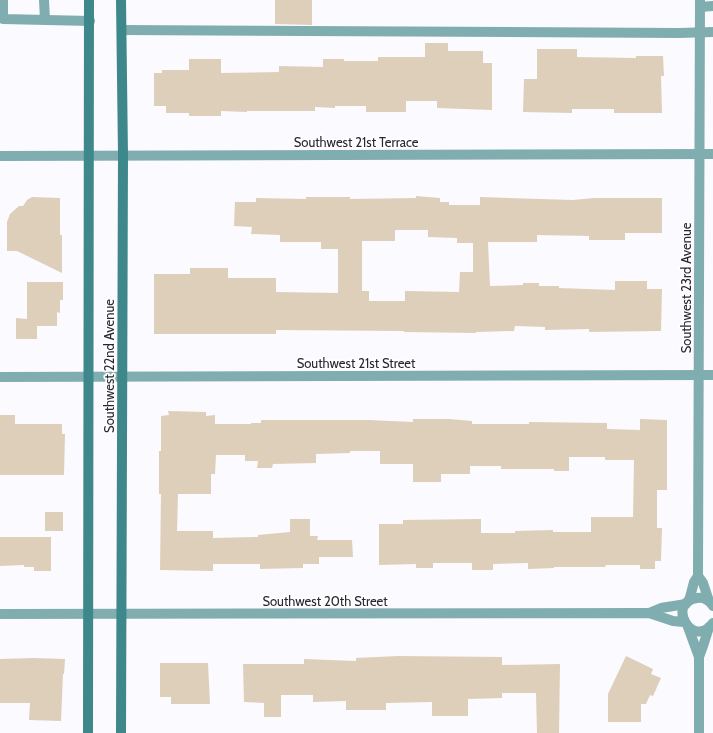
<svg xmlns="http://www.w3.org/2000/svg" width="713" height="733" viewBox="0 0 713 733" font-family="Cabin,sans-serif">
  <rect width="100%" height="100%" fill="#fbfafe"/>
  <!-- building -->
  <g fill="#decfbb" fill-rule="evenodd">
    <polygon points="275,0 312,0 312,25 275,24"/>
    <polygon points="425,43 448,43 448,51 483,51 483,63 492,63 492,110 437,108 437,101 406,101 406,112 366,112 366,106 335,106 335,108 315,107 315,111 247,111 247,112 221,111 221,116 189,116 189,113 166,113 166,106 154,106 154,73 162,73 162,70 189,70 189,59 221,59 221,73 279,72 279,66 323,67 323,59 344,59 344,61 378,61 378,57 425,57"/>
    <polygon points="537,49 577,49 577,57 636,58 636,56 663,56 664,76 661,76 662,113 614,113 614,109 572,109 572,113 523,112 524,79 537,79"/>
    <path d="M416 196 440 198V202H449V205H480V197L573 200 594 198H662V233H625V240H589V236L537 235V242H488L490 286 523 285V283H539V286H559V288L615 290V281H647V289H662L661 331 589 332V329L545 330V327L515 326 514 331 476 332V333L404 332V331L276 330V334H154V274H190V268H228V278H276V292L338 293V249H321V242H280V235L251 234 252 227 234 226 235 202H256V198L306 199V197H350V199L416 198ZM395 230H428V237L457 238V243H473V272H460L459 292 405 291V301H369V291H362V241H395Z"/>
    <polygon points="32,197 60,198 60,235 62,235 62,273 17,251 7,251 7,222 10,214 19,206 23,206 27,200"/>
    <polygon points="27,282 63,282 63,300 60,300 60,313 57,312 57,326 37,326 37,339 16,339 16,318 27,319"/>
    <polygon points="168,411 206,412 206,416 215,415 215,424 251,424 251,423 261,423 261,420 369,420 413,422 413,419 450,419 472,421 472,424 529,424 529,422 607,423 607,429 640,430 640,419 667,420 667,490 657,490 657,528 662,528 661,561 655,561 655,569 640,569 640,565 606,565 605,567 554,567 554,568 528,569 528,563 493,564 493,570 472,570 472,563 433,563 433,568 416,568 416,564 379,565 379,524 403,524 403,520 481,519 481,533 515,533 515,531 553,530 553,532 591,532 591,517 633,517 634,460 605,460 605,457 569,457 569,471 554,471 554,469 501,469 501,466 470,466 470,474 441,474 441,482 413,482 413,464 380,464 380,451 350,451 350,453 316,454 316,463 273,464 272,468 257,468 258,461 245,461 245,455 216,455 215,474 211,474 211,494 178,494 177,531 213,531 213,538 258,537 258,535 290,532 290,519 310,519 310,536 318,536 317,540 352,540 353,557 319,557 319,564 303,564 303,568 260,569 260,564 213,564 213,571 160,570 161,494 159,494 159,451 161,451 161,416 169,415"/>
    <polygon points="0,415 15,415 15,424 62,424 62,434 65,434 64,475 0,475"/>
    <rect x="45" y="512" width="18" height="19"/>
    <polygon points="0,537 51,537 51,571 34,571 34,567 24,567 24,565 0,566"/>
    <polygon points="398,656 502,657 502,665 560,664 559,733 537,733 536,693 502,693 502,698 468,699 468,716 432,716 432,702 386,703 386,710 346,710 346,701 313,702 313,695 281,695 281,717 264,717 264,703 244,702 243,664 304,664 304,659 356,661 356,658"/>
    <polygon points="626,656 653,669 651,674 661,678 653,696 650,695 646,704 641,704 641,722 608,722 608,694"/>
    <polygon points="33,658 65,659 64,674 63,674 61,721 29,720 30,703 0,703 0,659"/>
    <polygon points="160,663 208,663 210,704 171,704 171,697 160,697"/>
  </g>
  <g fill="none" stroke-linecap="round" stroke-linejoin="round">
    <!-- service -->
    <g stroke="#80adaf" stroke-width="10">
      <polyline points="3,0 3,19 90,21"/>
      <polyline points="44,0 45,20"/>
      <polyline points="700,7 713,6"/>
      <polyline points="122,30 679,33 713,32"/>
    </g>
    <!-- minor -->
    <g stroke="#80adaf" stroke-width="10">
      <polyline points="0,156 713,154"/>
      <polyline points="0,377 713,375"/>
      <polyline points="698,576 703,583 709,601"/>
      <polyline points="689,601 694,582 698,576 698,573 700,0"/>
      <path d="M713 606C709 600 704 597 697 598 665 602 693 651 713 623"/>
      <polyline points="649,613 661,608 686,604"/>
      <polyline points="0,614 649,613 673,621 684,622"/>
      <polyline points="688,627 699,657 699,733"/>
      <polyline points="699,657 703,646 709,627"/>
    </g>
    <!-- secondary -->
    <g stroke="#3e888b" stroke-width="10">
      <polyline points="88,733 89,0"/>
      <polyline points="121,733 123,155 121,0"/>
    </g>
  </g>
  <g text-anchor="middle" dominant-baseline="central" stroke-width="3.5" stroke-linejoin="round" paint-order="stroke">
    <!-- street labels -->
    <g font-size="13" fill="#292730" stroke="#fff">
      <text x="356" y="142">Southwest 21st Terrace</text>
      <text transform="translate(686 288) rotate(-90)">Southwest 23rd Avenue</text>
      <text x="356" y="363">Southwest 21st Street</text>
      <text transform="translate(109 366) rotate(-90)">Southwest 22nd Avenue</text>
      <text x="325" y="601">Southwest 20th Street</text>
    </g>
  </g>
</svg>
